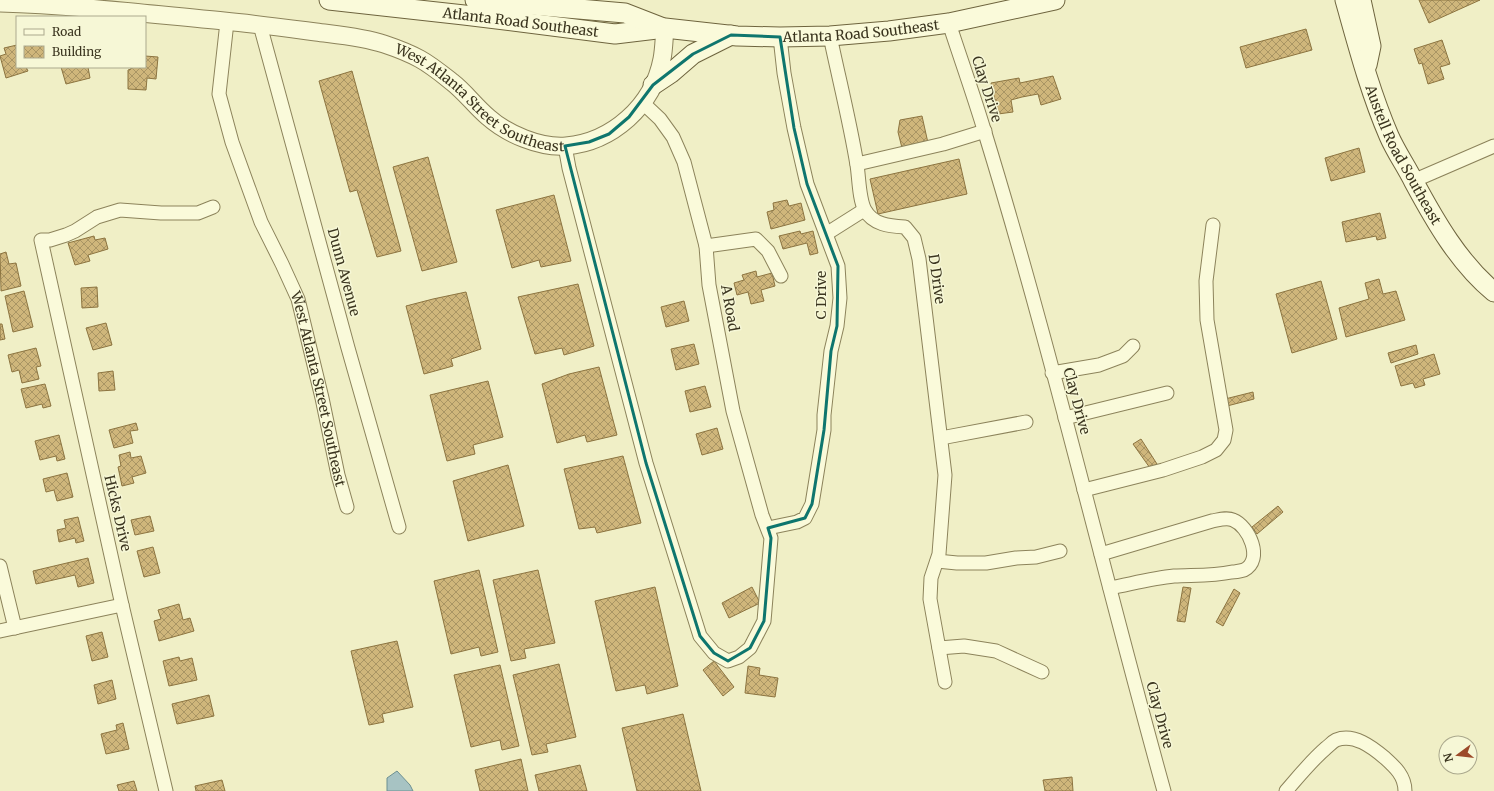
<svg xmlns="http://www.w3.org/2000/svg" width="1494" height="791" viewBox="0 0 1494 791" font-family="Merriweather,serif">
  <defs>
    <pattern id="building-cross-hatch" width="8" height="8" patternUnits="userSpaceOnUse"><rect width="8" height="8" fill="#cfb67b"/><path d="M0 0l8 8M0 8l8-8" fill="none" stroke="#a99564"/></pattern>
  </defs>
  <rect width="100%" height="100%" fill="#f0efc6"/>
  <!-- water -->
  <polygon fill="#a7c3c3" stroke="#6d9092" points="397,771 410,785 413,791 387,791 387,778"/>
  <!-- building -->
  <g fill="url(#building-cross-hatch)" stroke="#8c7440">
    <polygon points="1419,0 1480,0 1429,23"/>
    <polygon points="1306,29 1312,50 1246,68 1240,47"/>
    <polygon points="1442,40 1450,64 1440,67 1444,79 1428,84 1422,63 1419,64 1414,49"/>
    <polygon points="17,45 17,67 26,67 28,71 6,78 0,56 6,54 4,48"/>
    <polygon points="145,56 158,57 156,79 147,78 146,90 128,89 128,70 131,69 131,67 145,67"/>
    <polygon points="61,67 88,67 90,78 66,84"/>
    <polygon points="352,71 401,251 377,257 357,190 350,192 319,81"/>
    <polygon points="1053,76 1061,99 1041,105 1038,94 1022,97 1011,100 1013,112 998,114 991,83 1019,78 1020,83"/>
    <polygon points="922,116 928,143 902,148 898,132 900,120"/>
    <polygon points="1359,148 1365,172 1331,181 1325,158"/>
    <polygon points="428,157 457,262 422,271 393,167"/>
    <polygon points="959,159 967,194 878,214 870,179"/>
    <polygon points="554,195 571,261 541,267 539,260 512,268 496,210"/>
    <polygon points="787,200 789,206 801,203 805,220 771,229 767,212 774,210 773,203"/>
    <polygon points="1380,213 1386,238 1377,240 1376,236 1346,242 1342,222"/>
    <polygon points="800,231 801,234 813,231 818,253 810,255 807,243 783,249 779,236"/>
    <polygon points="94,236 95,240 105,238 108,249 88,255 90,261 75,265 68,243"/>
    <polygon points="6,252 9,264 16,263 21,286 1,291 0,254"/>
    <polygon points="756,271 757,277 772,273 775,286 761,290 764,301 751,304 748,292 737,295 734,283 744,280 742,275"/>
    <polygon points="1379,279 1383,294 1396,291 1405,320 1346,337 1339,308 1369,299 1365,283"/>
    <polygon points="1321,281 1337,339 1292,353 1276,294"/>
    <polygon points="578,284 594,346 564,355 562,348 535,354 518,297"/>
    <polygon points="97,287 98,307 82,308 81,288"/>
    <polygon points="24,291 33,327 13,332 5,296"/>
    <polygon points="466,292 481,349 451,359 453,366 424,374 406,306 433,299"/>
    <polygon points="684,301 689,321 666,327 661,307"/>
    <polygon points="106,323 112,345 93,350 86,328"/>
    <polygon points="0,324 2,324 5,339 0,340"/>
    <polygon points="694,344 699,364 676,370 671,349"/>
    <polygon points="1416,345 1418,354 1391,363 1388,353"/>
    <polygon points="36,348 41,366 36,367 39,379 22,383 19,370 12,372 8,355"/>
    <polygon points="1434,354 1440,374 1423,379 1425,385 1415,388 1413,383 1401,386 1395,366"/>
    <polygon points="599,367 617,435 587,442 585,435 557,443 542,384 569,374"/>
    <polygon points="113,371 115,390 99,391 98,373"/>
    <polygon points="488,381 503,437 473,445 475,454 447,461 430,395"/>
    <polygon points="45,384 51,406 43,408 42,404 26,408 21,389"/>
    <polygon points="705,386 711,407 690,412 685,391"/>
    <polygon points="1253,392 1254,399 1227,406 1225,399"/>
    <polygon points="136,423 138,430 130,431 133,443 114,448 109,430"/>
    <polygon points="717,428 723,449 702,455 696,434"/>
    <polygon points="59,435 65,459 57,461 56,456 40,460 35,441"/>
    <polygon points="1141,439 1157,464 1150,468 1133,444"/>
    <polygon points="130,452 131,458 141,456 146,473 132,477 134,483 122,486 118,467 121,466 119,455"/>
    <polygon points="623,456 641,523 597,533 595,527 579,529 564,469"/>
    <polygon points="508,465 524,526 468,541 453,481"/>
    <polygon points="67,473 73,497 57,501 54,490 46,492 43,479"/>
    <polygon points="1278,506 1283,512 1257,534 1252,527"/>
    <polygon points="150,516 154,531 135,535 131,520"/>
    <polygon points="78,517 84,541 76,543 75,538 59,542 57,530 66,528 64,520"/>
    <polygon points="153,547 160,573 144,577 137,551"/>
    <polygon points="88,558 94,583 78,587 75,575 36,584 33,571"/>
    <polygon points="479,570 498,652 481,656 479,647 451,654 434,581"/>
    <polygon points="538,570 555,643 524,649 526,658 511,661 493,580"/>
    <polygon points="655,587 678,686 647,694 645,685 616,691 595,601"/>
    <polygon points="752,587 760,603 729,618 722,603"/>
    <polygon points="1183,587 1191,588 1185,622 1177,621"/>
    <polygon points="1234,589 1240,593 1223,626 1216,622"/>
    <polygon points="179,604 183,620 190,618 194,631 159,641 154,621 161,619 158,610"/>
    <polygon points="102,632 108,657 92,661 86,636"/>
    <polygon points="397,641 413,707 382,714 384,722 369,725 351,651"/>
    <polygon points="179,657 180,661 192,658 197,680 169,686 163,661"/>
    <polygon points="714,661 734,687 723,696 703,670"/>
    <polygon points="559,664 576,737 546,744 548,752 532,755 513,675"/>
    <polygon points="500,665 519,746 502,750 500,740 471,747 454,675"/>
    <polygon points="748,666 760,668 759,675 778,678 775,697 745,693"/>
    <polygon points="112,680 116,699 98,704 94,685"/>
    <polygon points="209,695 214,716 177,724 172,704"/>
    <polygon points="683,714 701,791 637,791 622,728"/>
    <polygon points="123,723 129,749 106,754 101,734 117,730 116,725"/>
    <polygon points="521,759 528,791 480,791 475,770"/>
    <polygon points="580,765 587,791 539,791 535,775"/>
    <polygon points="1072,777 1073,791 1045,791 1043,780"/>
    <polygon points="222,780 225,791 196,791 195,786"/>
    <polygon points="134,781 137,791 119,791 117,785"/>
  </g>
  <g fill="none" stroke-linecap="round" stroke-linejoin="round">
    <!-- minor casing -->
    <g stroke="#8c835b" stroke-width="15">
      <g id="minor">
        <path id="s1" d="M227 22 219 94 232 142 261 222 282 264 298 299 322 398 338 475 347 507"/>
        <path d="M949 23C961 60 974 96 985 133 1052 351 1103 572 1164 791"/>
        <polyline points="260,25 348,348 399,527"/>
        <path d="M830 36C839 79 850 122 857 165 859 177 859 200 865 210 873 225 890 226 905 227L914 238 919 259 945 475 939 554 931 578 930 599 945 682"/>
        <polyline points="565,146 569,168 646,463 700,636 714,653 728,661 739,657 750,648 764,621 771,538 762,515 733,411 709,285 706,246 684,162 673,137 660,119 643,103"/>
        <polyline points="857,164 943,144 985,131"/>
        <polyline points="1413,181 1494,146"/>
        <polyline points="826,234 864,210"/>
        <polyline points="706,246 756,239 768,251 781,276"/>
        <polyline points="1052,373 1099,365 1123,356 1133,346"/>
        <polyline points="1065,418 1167,393"/>
        <polyline points="941,438 1026,422"/>
        <polyline points="1084,490 1163,470 1202,457 1216,450 1224,440 1226,430 1207,320 1206,281 1213,225"/>
        <polyline points="768,528 797,522 805,518 812,504 824,430 824,415 831,351 837,326 840,298 838,266 807,184 794,128 784,73 780,37"/>
        <path d="M1101 554 1212 521C1218 520 1227 517 1233 520 1249 526 1264 560 1244 570 1240 571 1235 572 1232 572 1213 576 1193 575 1174 576 1153 578 1131 584 1110 588"/>
        <polyline points="937,561 957,563 986,563 1016,558 1036,557 1060,551"/>
        <polyline points="0,566 15,628"/>
        <polyline points="0,631 122,605"/>
        <polyline points="939,648 964,646 996,651 1042,672"/>
        <polyline points="166,791 122,605 41,240 50,240 66,235 75,231 97,217 120,210 161,213 198,213 213,207"/>
        <path d="M1286 791C1299 776 1311 761 1326 748 1329 746 1332 742 1336 740 1354 733 1372 747 1385 758 1395 767 1405 776 1405 791"/>
      </g>
    </g>
    <!-- tertiary casing -->
    <g stroke="#8c835b" stroke-width="19">
      <g id="tertiary">
        <path id="s2" d="M0 3C75 5 149 14 224 21 255 24 285 28 316 32 339 35 363 37 384 44 396 48 409 53 420 59 431 65 442 74 452 82 465 92 475 106 488 117 507 134 540 148 566 146 612 142 653 106 662 59 664 49 664 38 665 28"/>
      </g>
    </g>
    <!-- secondary casing -->
    <g stroke="#6e643e" stroke-width="21">
      <g id="secondary">
        <path id="s3" d="M329 0 464 15 615 34 665 28 737 36 780 37 830 36 889 31 949 23 1055 0"/>
        <polyline points="475,0 625,13 661,27"/>
        <path id="s4" d="M1345 0C1358 46 1370 92 1389 136 1396 152 1406 166 1414 182 1435 221 1459 263 1494 292"/>
        <polyline points="1361,0 1371,46 1367,65"/>
        <polyline points="653,85 671,73 693,54 731,35"/>
      </g>
    </g>
    <!-- minor -->
    <use href="#minor" stroke="#fafada" stroke-width="13"/>
    <!-- tertiary -->
    <use href="#tertiary" stroke="#fafada" stroke-width="17"/>
    <!-- secondary -->
    <use href="#secondary" stroke="#fafada" stroke-width="19"/>
  </g>
  <!-- marked area -->
  <path fill="none" stroke="#0f766e" stroke-width="3" stroke-linejoin="round" d="M731 35 780 37 794 128 807 184 838 266 837 326 831 351 824 430 812 504 805 518 768 528 771 538 764 621 750 648 728 661 714 653 700 636 646 463 565 146 589 142 609 134 629 117 653 85 693 54Z"/>
  <g text-anchor="middle" dominant-baseline="central" stroke-width="3" stroke-linejoin="round" paint-order="stroke">
    <!-- street labels -->
    <g font-size="14" fill="#3b351f" stroke="#f6f7d6">
      <text stroke="none"><textPath href="#s3" startOffset="193">Atlanta Road Southeast</textPath></text>
      <text stroke="none"><textPath href="#s3" startOffset="535">Atlanta Road Southeast</textPath></text>
      <text transform="translate(987 89) rotate(72)">Clay Drive</text>
      <text stroke="none"><textPath href="#s2" startOffset="499">West Atlanta Street Southeast</textPath></text>
      <text stroke="none"><textPath href="#s4" startOffset="166">Austell Road Southeast</textPath></text>
      <text transform="translate(344 272) rotate(75)">Dunn Avenue</text>
      <text transform="translate(937 279) rotate(82)">D Drive</text>
      <text transform="translate(821 295) rotate(-90)">C Drive</text>
      <text transform="translate(730 308) rotate(80)">A Road</text>
      <text stroke="none"><textPath href="#s1" startOffset="385">West Atlanta Street Southeast</textPath></text>
      <text transform="translate(1077 401) rotate(75)">Clay Drive</text>
      <text transform="translate(118 513) rotate(77)">Hicks Drive</text>
      <text transform="translate(1160 715) rotate(75)">Clay Drive</text>
    </g>
  </g>
  <!-- legend -->
  <rect x="16" y="16" width="130" height="52" fill="#f6f7d6" stroke="#aba98d"/>
  <rect x="24" y="29" width="20" height="6" fill="#fafada" stroke="#aba98d"/>
  <text x="52" y="36" font-size="12" fill="#3b351f">Road</text>
  <rect x="24" y="46" width="20" height="12" fill="url(#building-cross-hatch)" stroke="#aba98d"/>
  <text x="52" y="56" font-size="12" fill="#3b351f">Building</text>
  <!-- north arrow -->
  <g transform="translate(1458 755) rotate(255)"><circle r="19" fill="#f6f7d6" stroke="#aba98d"/>
  <path d="M0-3L7 15L0 10L-7 15Z" fill="#9c4a29"/>
  <text y="-6" font-size="11" font-weight="bold" text-anchor="middle" fill="#3b351f">N</text>
  </g>
</svg>
